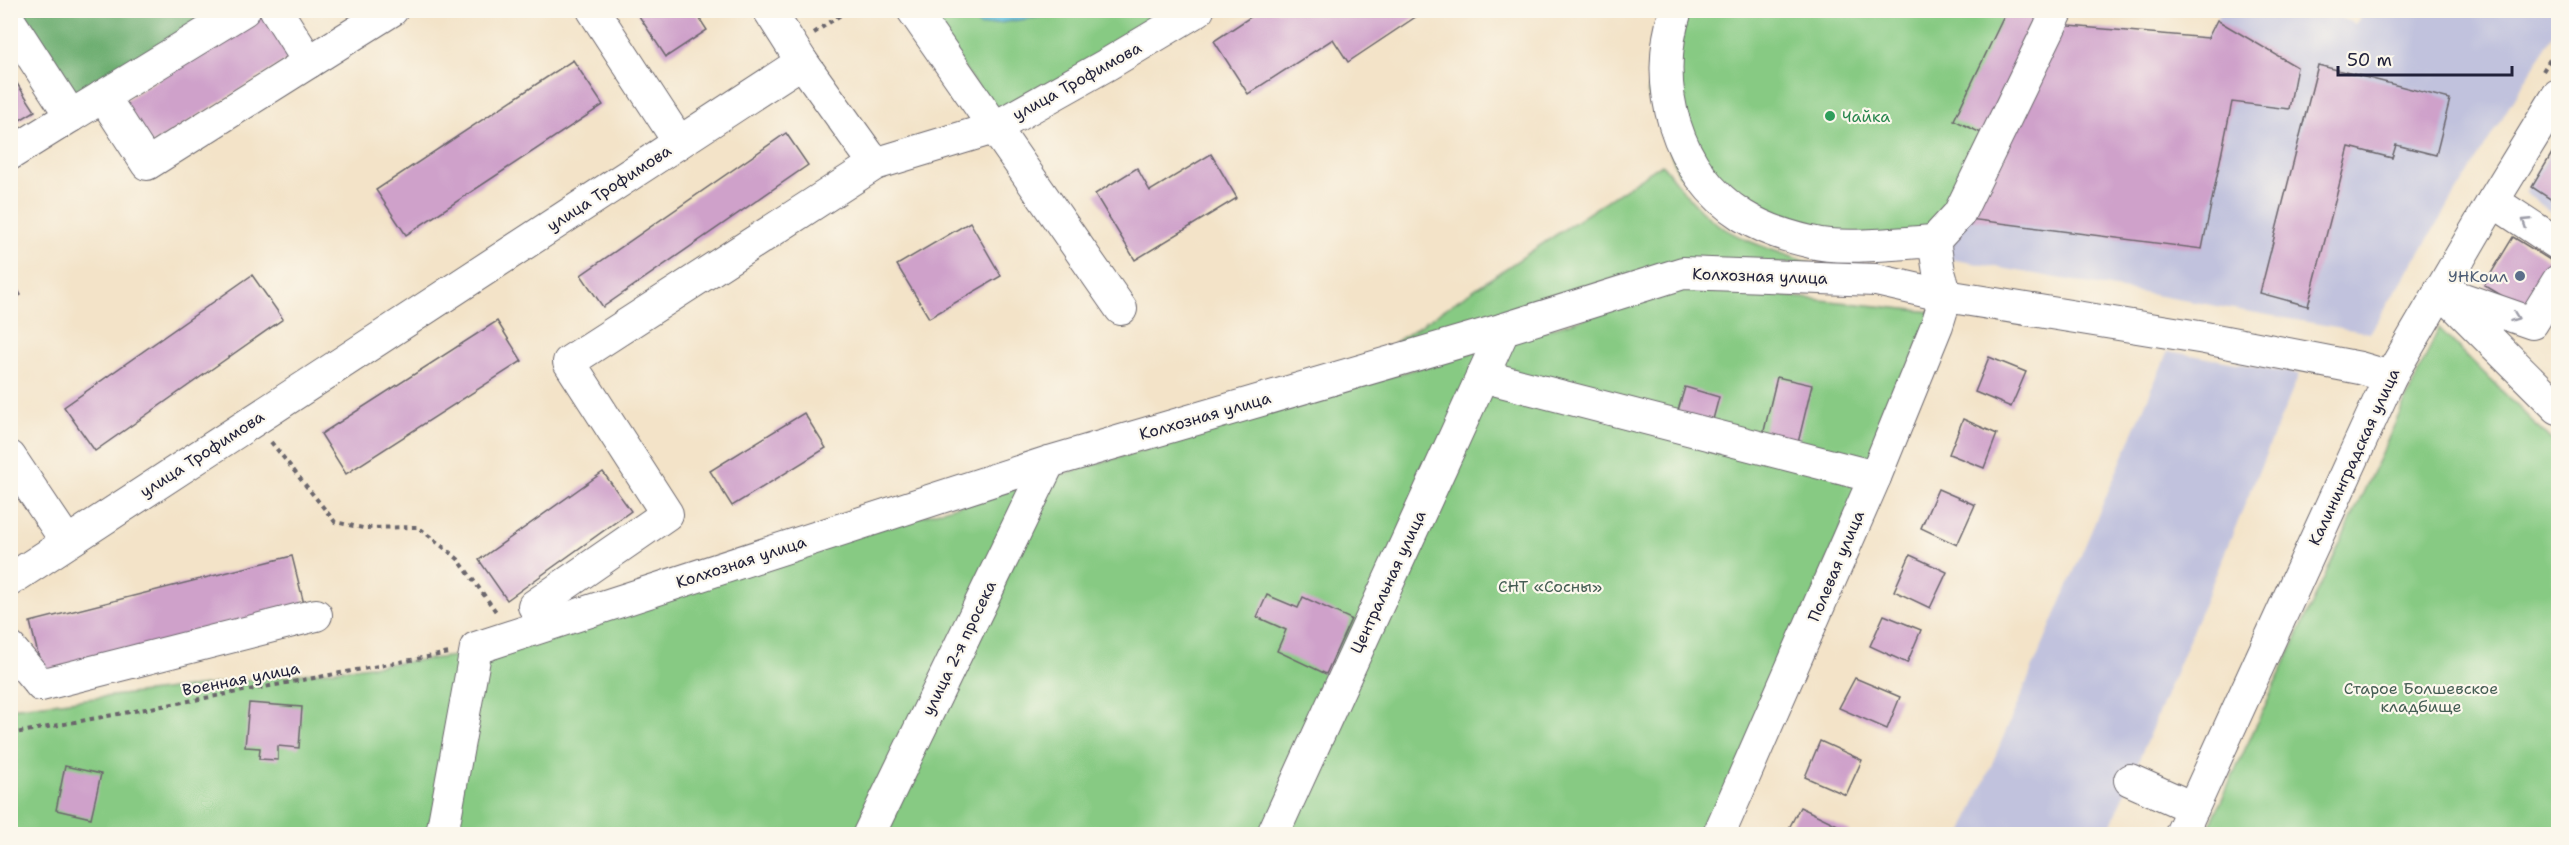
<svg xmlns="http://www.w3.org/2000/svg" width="2569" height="845" viewBox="0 0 2569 845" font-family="'Shantell Sans',sans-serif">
  <rect width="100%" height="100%" fill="#fbf7ec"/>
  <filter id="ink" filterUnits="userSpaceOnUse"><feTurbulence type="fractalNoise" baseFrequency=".0167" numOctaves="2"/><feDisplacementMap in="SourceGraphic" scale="12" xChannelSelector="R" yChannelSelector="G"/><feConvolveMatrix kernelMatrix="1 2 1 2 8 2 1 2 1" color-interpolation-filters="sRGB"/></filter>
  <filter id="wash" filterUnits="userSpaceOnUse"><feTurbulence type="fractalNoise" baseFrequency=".008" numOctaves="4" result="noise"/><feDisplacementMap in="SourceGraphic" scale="24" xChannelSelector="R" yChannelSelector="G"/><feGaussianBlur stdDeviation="1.35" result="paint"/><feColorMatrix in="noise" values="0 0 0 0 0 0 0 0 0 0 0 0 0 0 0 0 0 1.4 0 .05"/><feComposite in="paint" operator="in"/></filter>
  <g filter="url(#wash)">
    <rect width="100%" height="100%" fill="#f3e3c8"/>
    <!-- industrial -->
    <g fill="#c1c2dd">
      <polygon points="2221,11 2326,11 2355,24 2365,11 2558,11 2558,27 2370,333 1944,258 2058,25 2207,37"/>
      <polygon points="2558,140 2558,218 2525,192"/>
      <polygon points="2168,351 2299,374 2108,834 1962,834"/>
    </g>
    <!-- green -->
    <g fill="#87ca83" stroke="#54765f" stroke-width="1.5">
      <polygon points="924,11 1167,11 999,118"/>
      <polygon points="1665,11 2055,11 1934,234 1771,240 1679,175 1648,93"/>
      <path d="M1662 164C1678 184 1692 204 1712 220 1740 242 1781 252 1814 265L1677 261 1394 343Z"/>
      <polygon points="1693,286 1932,312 1713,834 11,834 10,708 499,651 701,582"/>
      <polygon points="2439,328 2558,447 2558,834 2206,834"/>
    </g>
    <!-- forest -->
    <polygon fill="#6dae71" stroke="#486856" stroke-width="1.5" points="11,10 235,11 72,109"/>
    <!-- water -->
    <polygon fill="#63c2e1" stroke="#42728e" stroke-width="1.5" points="968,11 1078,11 980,26"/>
    <g id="blocks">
      <!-- building -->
      <g fill="#cfa1ca">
        <polygon points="635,10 694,10 707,30 666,57"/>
        <polygon points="1261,10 1426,10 1348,62 1333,39 1248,94 1214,41"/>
        <polygon points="2007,10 2051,10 1989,137 1954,120"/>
        <polygon points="263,13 291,57 151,145 124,101"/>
        <polygon points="2217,20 2297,67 2289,109 2232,102 2202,249 1961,218 2058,25 2208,38"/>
        <polygon points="573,60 603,105 406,235 376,190"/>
        <polygon points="2318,65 2450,99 2436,155 2396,145 2392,158 2349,147 2308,306 2260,293"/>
        <polygon points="10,73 35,111 10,126"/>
        <polygon points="786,133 808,165 603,307 581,275"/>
        <polygon points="2558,143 2558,204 2532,187"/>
        <polygon points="1211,154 1237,198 1135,260 1095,194 1137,168 1150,191"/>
        <polygon points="970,222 1001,276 929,318 897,265"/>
        <polygon points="2513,237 2555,263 2526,310 2484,285"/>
        <polygon points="252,275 283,319 95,451 64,407"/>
        <polygon points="10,277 21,295 10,301"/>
        <polygon points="497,321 522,361 346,474 321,434"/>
        <polygon points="1989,357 2026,372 2011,407 1975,392"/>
        <polygon points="1777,377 1812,385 1798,443 1763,435"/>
        <polygon points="1685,387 1719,397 1711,427 1676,417"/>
        <polygon points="804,413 826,448 732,506 710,471"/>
        <polygon points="1963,419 1997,434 1984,468 1949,454"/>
        <polygon points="603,472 631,511 507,600 479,560"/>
        <polygon points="1938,489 1975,505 1957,545 1921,528"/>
        <polygon points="1910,555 1947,572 1930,608 1894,591"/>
        <polygon points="292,556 305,608 43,674 30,622"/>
        <polygon points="1267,595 1298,608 1303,597 1351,619 1326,674 1277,651 1286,630 1257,617"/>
        <polygon points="1884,615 1921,630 1907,663 1870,646"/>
        <polygon points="1855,678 1900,697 1887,729 1839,708"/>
        <polygon points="249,703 302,707 299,748 278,746 278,760 259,759 260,748 245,747"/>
        <polygon points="1820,741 1862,760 1846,795 1805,777"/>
        <polygon points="65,766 101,774 91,818 56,810"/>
        <polygon points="1800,807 1850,831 1848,834 1786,834"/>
      </g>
    </g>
  </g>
  <g filter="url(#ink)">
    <use href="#blocks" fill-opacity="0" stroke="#6b666c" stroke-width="1.5"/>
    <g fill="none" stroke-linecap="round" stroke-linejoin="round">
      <!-- minor casing -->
      <g stroke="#6b666c" stroke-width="34">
        <g id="minor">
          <polyline points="593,10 679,142"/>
          <polyline points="769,10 802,62"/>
          <polyline points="913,10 1121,309"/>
          <path d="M1676 10C1651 84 1676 174 1743 216 1762 228 1789 237 1811 242 1841 250 1901 243 1934 241L1939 272 1946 296"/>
          <polyline points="10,22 71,116 10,154"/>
          <polyline points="309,62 392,10"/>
          <polyline points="103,96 147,164 309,62 276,10"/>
          <polyline points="71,116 244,10"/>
          <polyline points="2493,201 2558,244"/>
          <polyline points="1934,241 1959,214 2058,10"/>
          <polyline points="2440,290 2558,408"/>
          <polyline points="2449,294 2532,323 2558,281"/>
          <polyline points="1482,376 1875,477"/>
          <polyline points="10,457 67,542"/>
          <polyline points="10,580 802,62 875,164 994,128 1108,64 1198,10"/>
          <polyline points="534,606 667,514 569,362 875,164"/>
          <polyline points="10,648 41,685 316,615"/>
          <polyline points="2130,780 2193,808"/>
          <polyline points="442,834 476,648 1049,462 1504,329 1683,273 1876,280 1946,296 2205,338 2360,368 2390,377"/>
          <polyline points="869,834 1049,462"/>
          <polyline points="1273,834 1504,329"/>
          <polyline points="1719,834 1875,477 1937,325 1946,296"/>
          <polyline points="2181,834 2390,377 2493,201 2558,95"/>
        </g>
      </g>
      <!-- path -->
      <g stroke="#6b666c" stroke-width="4" stroke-dasharray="4.5 4.5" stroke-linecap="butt">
        <polyline points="814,33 848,10"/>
        <polyline points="2543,71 2558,46"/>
        <polyline points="271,442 335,522 363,528 418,527 458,559 497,613"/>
        <polyline points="10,734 449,653"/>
      </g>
      <!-- minor -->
      <use href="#minor" stroke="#fff" stroke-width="32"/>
    </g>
    <!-- one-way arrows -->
    <defs><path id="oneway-chevron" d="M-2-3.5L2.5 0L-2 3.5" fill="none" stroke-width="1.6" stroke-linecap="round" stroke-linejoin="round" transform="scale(1.5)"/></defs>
    <g stroke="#9c9ca7">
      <use href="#oneway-chevron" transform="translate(2526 222) rotate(-147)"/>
      <use href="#oneway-chevron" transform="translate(2515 317) rotate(20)"/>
    </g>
  </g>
  <!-- markers -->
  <circle fill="#2e9e5b" stroke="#fbf7ec" stroke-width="2" cx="1830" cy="116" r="6"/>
  <circle fill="#5c6f8a" stroke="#fbf7ec" stroke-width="2" cx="2520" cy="276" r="6"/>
  <g text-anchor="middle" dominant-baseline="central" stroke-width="4.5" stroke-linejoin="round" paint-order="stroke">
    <!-- street labels -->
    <g font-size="16" fill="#22223b" stroke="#fbf7ec">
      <text transform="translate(1077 81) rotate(-29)">улица Трофимова</text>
      <text transform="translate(609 188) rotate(-33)">улица Трофимова</text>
      <text transform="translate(1760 276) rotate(2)">Колхозная улица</text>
      <text transform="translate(1205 416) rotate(-16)">Колхозная улица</text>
      <text transform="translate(202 454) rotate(-33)">улица Трофимова</text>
      <text transform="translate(2354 457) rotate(-65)">Калининградская улица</text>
      <text transform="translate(741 562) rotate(-18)">Колхозная улица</text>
      <text transform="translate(1836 566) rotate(-67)">Полевая улица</text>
      <text transform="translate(1388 582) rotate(-65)">Центральная улица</text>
      <text transform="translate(959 648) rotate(-64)">улица 2-я просека</text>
      <text transform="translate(241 679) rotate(-11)">Военная улица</text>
    </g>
    <!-- leisure labels -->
    <g font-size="16" fill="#27864d" stroke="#fbf7ec" text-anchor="start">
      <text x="1842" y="116">Чайка</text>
    </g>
    <!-- service labels -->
    <g font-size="16" fill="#4e5e75" stroke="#fbf7ec" text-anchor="end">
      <text x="2508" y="276">УНКоил</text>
    </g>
    <!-- park labels -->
    <g font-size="16" fill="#455d54" stroke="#fbf7ec">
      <text x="1550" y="586">СНТ «Сосны»</text>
      <text x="2421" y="688">Старое Болшевское<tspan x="2421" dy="18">кладбище</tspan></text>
    </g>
  </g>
  <!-- margin -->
  <rect width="2569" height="845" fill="none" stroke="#fbf7ec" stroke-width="36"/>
  <!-- scale -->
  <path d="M2338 66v9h174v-9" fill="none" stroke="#22223b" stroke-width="3"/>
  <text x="2347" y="66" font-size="18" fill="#22223b" stroke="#fbf7ec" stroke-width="4.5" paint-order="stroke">50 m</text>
</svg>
